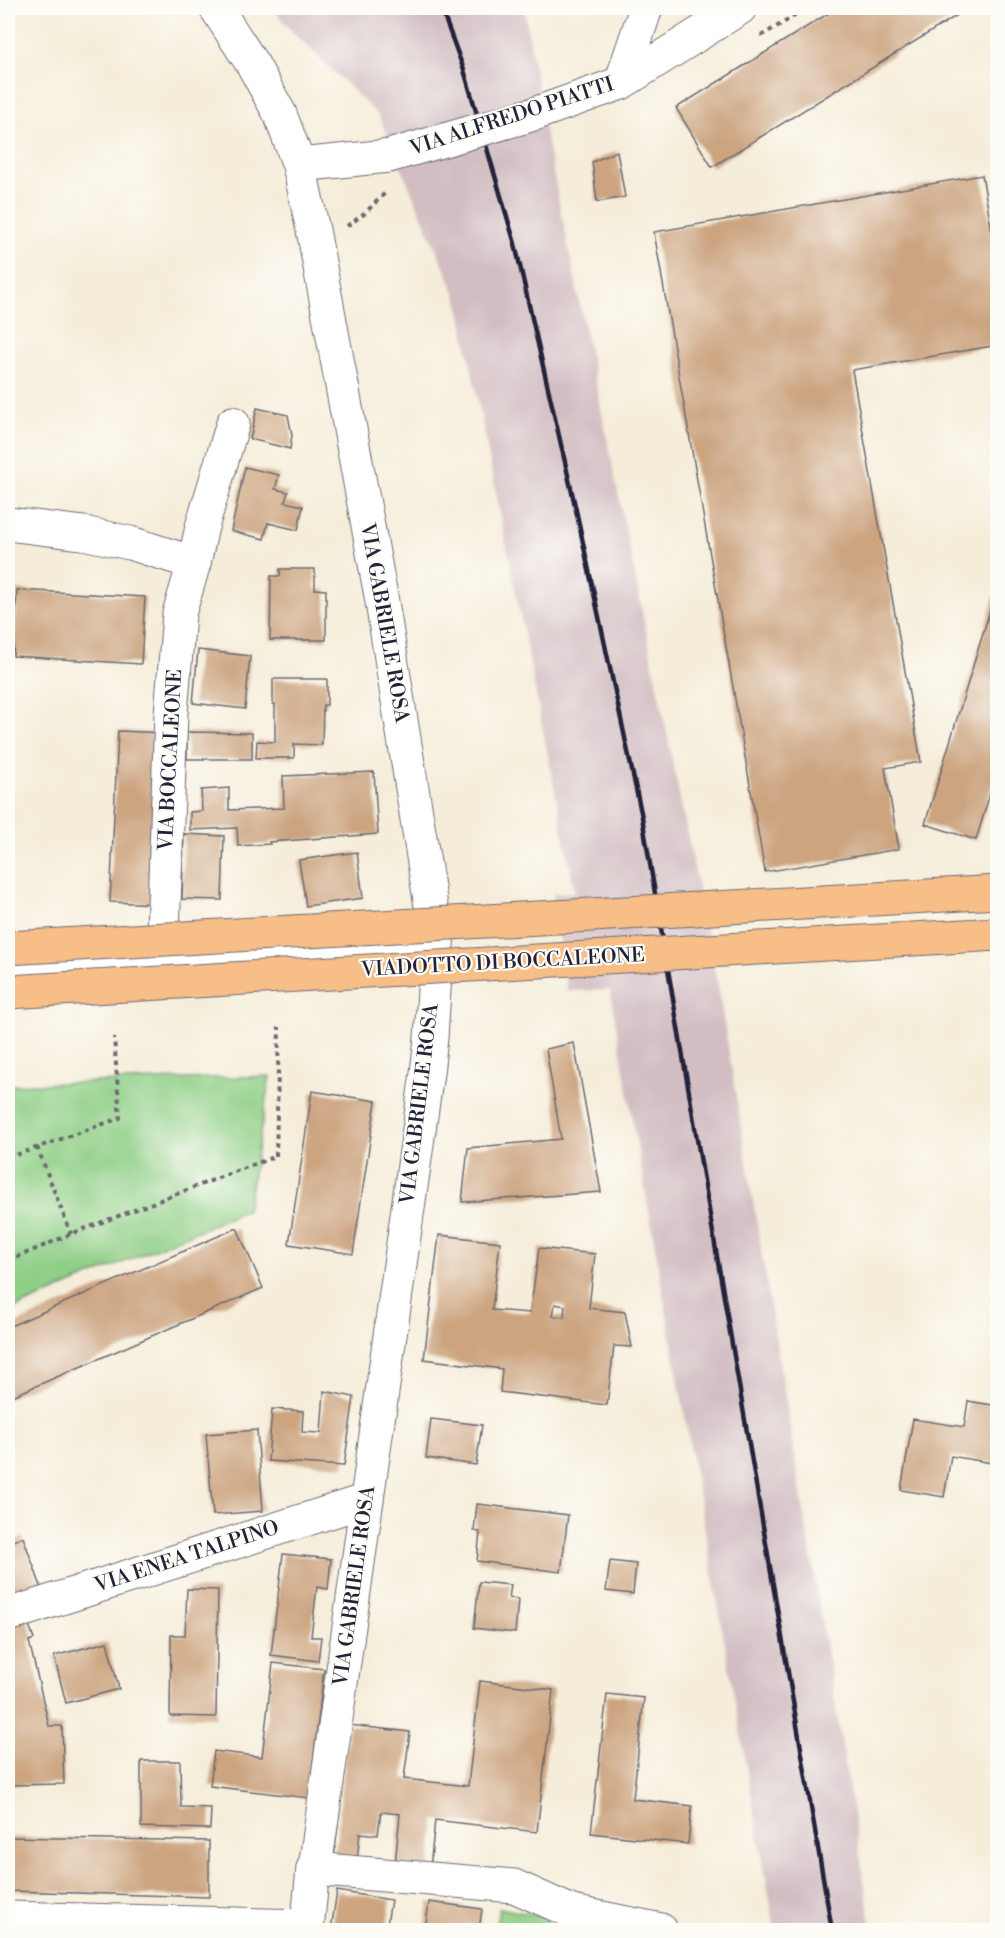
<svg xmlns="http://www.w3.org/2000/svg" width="1005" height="1938" viewBox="0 0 1005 1938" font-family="'Libre Bodoni',serif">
  <rect width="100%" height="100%" fill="#fdfcf7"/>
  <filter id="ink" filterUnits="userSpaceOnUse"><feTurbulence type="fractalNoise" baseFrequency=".0167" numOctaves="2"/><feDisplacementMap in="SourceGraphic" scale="12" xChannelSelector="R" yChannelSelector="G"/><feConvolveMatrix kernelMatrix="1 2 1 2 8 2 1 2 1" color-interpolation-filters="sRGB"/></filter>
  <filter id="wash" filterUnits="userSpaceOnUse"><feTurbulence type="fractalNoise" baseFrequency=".008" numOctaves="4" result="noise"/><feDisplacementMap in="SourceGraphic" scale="24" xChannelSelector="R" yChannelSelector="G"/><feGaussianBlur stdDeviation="1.35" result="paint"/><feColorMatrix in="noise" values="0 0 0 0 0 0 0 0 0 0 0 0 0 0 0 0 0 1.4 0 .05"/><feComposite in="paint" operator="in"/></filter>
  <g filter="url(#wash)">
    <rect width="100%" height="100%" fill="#f5edd9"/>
    <!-- industrial -->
    <polygon fill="#d2bec2" points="273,8 524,8 547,142 719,991 872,1930 775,1930 610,990 567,991 553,894 575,892 458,300 379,116 285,24"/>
    <!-- green -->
    <g fill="#8fcf86" stroke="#587860" stroke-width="1.5">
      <polygon points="270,1076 247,1210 8,1311 8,1085"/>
      <polygon points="499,1908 547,1917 545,1930 495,1930"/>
    </g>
    <g id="blocks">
      <!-- building -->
      <g fill="#cca480" fill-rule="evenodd">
        <polygon points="837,8 969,8 712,167 676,108"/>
        <polygon points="617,151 625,197 597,202 592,162"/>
        <polygon points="982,175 998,267 998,345 852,370 921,762 885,768 899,849 765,872 654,232"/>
        <polygon points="257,408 288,415 292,435 290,449 250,439"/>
        <polygon points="245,467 279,475 275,489 288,492 285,502 303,506 298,530 268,523 264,539 231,531"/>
        <polygon points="280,569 315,569 315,589 326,590 326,640 270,640 271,576 280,576"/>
        <polygon points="997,587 998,767 976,840 925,824"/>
        <polygon points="17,590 145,597 141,664 13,656"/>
        <polygon points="198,650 250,656 245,709 193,703"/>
        <polygon points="273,679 327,679 327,705 323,705 322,745 294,744 294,758 256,758 257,741 275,742 275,704 273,704"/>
        <polygon points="118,731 167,733 159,904 110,902"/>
        <polygon points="187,732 252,733 252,759 187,759"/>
        <polygon points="374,772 378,834 269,842 270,844 238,846 237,828 190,830 190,812 202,811 201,790 229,788 229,810 284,808 283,776"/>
        <polygon points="184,834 224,836 222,900 182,899"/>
        <polygon points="357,852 363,898 306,906 299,860"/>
        <polygon points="574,1043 601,1192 462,1202 468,1148 561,1139 546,1049"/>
        <polygon points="312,1091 376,1101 353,1254 289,1244"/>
        <polygon points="237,1228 263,1288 8,1398 8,1327"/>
        <path d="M439 1235 500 1242 492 1310 530 1313 539 1248 595 1254 589 1308 625 1312 632 1347 614 1346 607 1405 500 1392 502 1369 424 1359ZM555 1304 565 1306 564 1317 553 1316Z"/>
        <polygon points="324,1391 354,1397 344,1466 268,1461 272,1409 303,1411 302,1432 321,1433"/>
        <polygon points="968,1401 998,1406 998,1464 951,1456 944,1497 901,1490 913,1419 964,1427"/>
        <polygon points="431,1419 482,1425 476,1465 426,1458"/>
        <polygon points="257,1430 263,1511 213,1515 206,1434"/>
        <polygon points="477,1504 568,1515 561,1572 477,1561 480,1532 474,1531"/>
        <polygon points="23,1537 43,1592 8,1604 8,1543"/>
        <polygon points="283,1554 331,1559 328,1589 317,1587 311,1637 321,1637 318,1661 271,1655"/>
        <polygon points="610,1561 636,1564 633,1594 606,1591"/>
        <polygon points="479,1582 511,1585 509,1598 518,1599 515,1633 474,1628"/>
        <polygon points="187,1589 218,1590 216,1717 170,1716 171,1635 185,1635"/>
        <polygon points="26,1616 34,1639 29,1641 49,1726 62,1726 64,1784 11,1785 11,1794 8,1794 8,1696 13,1694 8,1676 8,1622"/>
        <polygon points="107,1642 119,1689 66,1703 54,1656"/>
        <polygon points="273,1663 324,1669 309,1798 210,1786 214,1751 262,1757"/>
        <polygon points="480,1681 553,1690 537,1832 435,1820 430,1868 395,1864 400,1814 381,1812 378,1835 360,1833 357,1860 334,1858 349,1725 410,1732 404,1779 468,1786"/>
        <polygon points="607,1694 644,1698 633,1799 692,1806 688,1844 591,1833"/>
        <polygon points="141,1761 180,1761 181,1807 211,1808 210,1829 141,1827"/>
        <polygon points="8,1837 209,1841 209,1897 10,1891 8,1885"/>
        <polygon points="337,1891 391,1900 386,1930 331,1930"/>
        <polygon points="429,1902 482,1909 479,1930 425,1930"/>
      </g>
    </g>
  </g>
  <g filter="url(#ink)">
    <use href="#blocks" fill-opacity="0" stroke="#6c6972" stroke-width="1.5"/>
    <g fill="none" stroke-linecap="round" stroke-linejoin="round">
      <!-- minor casing -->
      <g stroke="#6c6972" stroke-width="35">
        <g id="minor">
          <polyline points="216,8 253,65 280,114 299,165 314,235 381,596 437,943 431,1038 427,1073 316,1861 313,1869 307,1930"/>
          <polyline points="621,83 646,8"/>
          <polyline points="534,114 621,83 740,8"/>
          <polyline points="299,165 389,156"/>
          <polyline points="8,524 83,533 130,543 194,563 179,614 171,714 162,960"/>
          <polyline points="194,563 202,527 233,423"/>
          <polyline points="8,969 437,943"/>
          <polyline points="8,1615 367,1500"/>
          <polyline points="313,1869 514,1886 572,1912 661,1930"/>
          <polyline points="8,1918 307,1926"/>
        </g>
      </g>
      <!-- path -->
      <g stroke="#6c6972" stroke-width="4" stroke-dasharray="4.5 4.5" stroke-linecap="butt">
        <polyline points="761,36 808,8"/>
        <polyline points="347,226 364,214 386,192"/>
        <polyline points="37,1147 71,1234"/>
        <polyline points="8,1158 120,1118 114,1037"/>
        <polyline points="8,1261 71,1234 276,1156 279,1027"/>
      </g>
      <!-- minor -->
      <use href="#minor" stroke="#fff" stroke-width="33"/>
      <!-- rail -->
      <polyline stroke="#22223b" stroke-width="4.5" points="441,8 464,70 515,244 576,510 642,817 832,1930"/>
      <!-- minor-bridge casing -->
      <g stroke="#6c6972" stroke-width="35" stroke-linecap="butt">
        <polyline id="minor-bridge" points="389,156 534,114"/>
      </g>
      <!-- highway-bridge casing -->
      <g stroke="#6c6972" stroke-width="35" stroke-linecap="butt">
        <g id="highway-bridge">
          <polyline points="8,948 998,892"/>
          <polyline points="8,992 998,934"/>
        </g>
      </g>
      <!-- minor-bridge -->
      <use href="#minor-bridge" stroke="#fff" stroke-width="33"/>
      <!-- highway-bridge -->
      <use href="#highway-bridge" stroke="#f7be87" stroke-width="33"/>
    </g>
  </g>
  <g text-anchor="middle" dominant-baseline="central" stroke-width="4.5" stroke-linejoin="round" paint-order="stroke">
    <!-- street labels -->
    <g font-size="20" fill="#22223b" stroke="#fdfcf7">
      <text transform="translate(512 117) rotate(-18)">VIA ALFREDO PIATTI</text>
      <text transform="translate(384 623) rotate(80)">VIA GABRIELE ROSA</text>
      <text transform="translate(171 760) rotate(-87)">VIA BOCCALEONE</text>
      <text transform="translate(503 963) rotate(-3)">VIADOTTO DI BOCCALEONE</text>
      <text transform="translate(420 1104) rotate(-83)">VIA GABRIELE ROSA</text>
      <text transform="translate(187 1557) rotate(-18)">VIA ENEA TALPINO</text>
      <text transform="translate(355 1586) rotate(-82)">VIA GABRIELE ROSA</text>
    </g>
  </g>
  <!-- margin -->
  <rect width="1005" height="1938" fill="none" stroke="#fdfcf7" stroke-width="30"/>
</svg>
